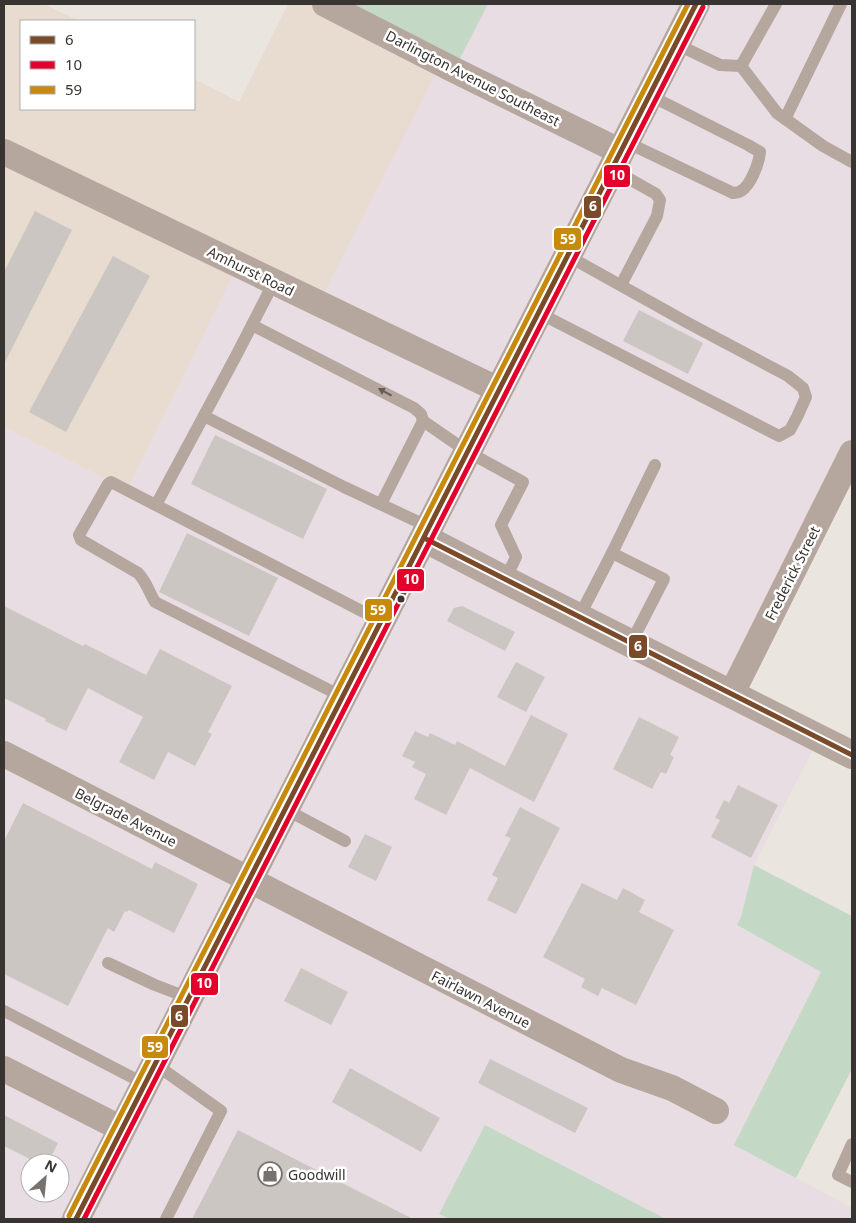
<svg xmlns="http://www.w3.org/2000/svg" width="856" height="1223" viewBox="0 0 856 1223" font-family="'Noto Sans',sans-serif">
  <rect width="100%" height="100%" fill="#ebe5e0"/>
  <!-- commercial -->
  <path fill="#e9dde4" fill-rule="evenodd" d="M488 4H852V453L732 693 819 738 754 865 741 917 737 925 821 972 735 1145 852 1208V1219H666L486 1125 439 1214 449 1219H4V427L127 490 238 264 441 63 454 70ZM30 1163H60V1193H30Z"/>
  <!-- industrial -->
  <polygon fill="#e8dbd0" points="4,4 44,4 79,21 21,21 21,109 194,109 194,79 239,102 288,4 325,4 441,63 319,303 238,265 127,490 4,427"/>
  <!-- green -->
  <g fill="#c4d8c6">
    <polygon points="325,4 488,4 454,70"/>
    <polygon points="754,865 852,916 852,1069 796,1178 734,1145 821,972 737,925 741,917"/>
    <polygon points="485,1125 666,1219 449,1219 439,1214"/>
  </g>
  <!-- building -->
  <g fill="#cbc6c2">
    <polygon points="35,211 72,230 4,364 4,272"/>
    <polygon points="113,256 150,276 66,432 29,412"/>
    <polygon points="639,310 703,343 688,374 623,341"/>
    <polygon points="215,435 327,489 303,539 191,484"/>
    <polygon points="187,533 278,578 249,636 159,592"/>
    <polygon points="4,606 83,646 85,644 146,675 160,649 232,686 208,732 212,734 195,766 168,752 154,780 119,762 143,717 88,688 66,731 45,721 46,719 4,698"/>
    <polygon points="462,606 515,632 505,651 447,621 454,608"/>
    <polygon points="516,662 545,677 526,712 497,697"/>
    <polygon points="531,715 568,734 534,802 470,768 446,815 414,799 426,774 412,767 415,762 402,756 415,731 428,737 430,733 455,745 457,741 505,766"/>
    <polygon points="639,717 679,737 670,755 674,757 666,774 661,772 652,789 613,769"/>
    <polygon points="738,785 778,805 751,858 711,837 720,820 715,818 724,800 729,803"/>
    <polygon points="23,803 152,869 155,862 198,884 174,933 129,910 127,912 125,911 114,932 108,928 68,1006 4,974 4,841"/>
    <polygon points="520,807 560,828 516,914 487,900 498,878 492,875 511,838 505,836"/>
    <polygon points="365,834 392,847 376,881 348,867"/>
    <polygon points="582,883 617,900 623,888 645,900 639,912 674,930 636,1005 602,988 598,996 581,987 585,979 543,957"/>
    <polygon points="301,968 348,992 331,1025 284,1001"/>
    <polygon points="490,1059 588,1108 575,1133 478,1083"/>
    <polygon points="350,1068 440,1118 421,1152 332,1102"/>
    <polygon points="4,1115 58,1143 48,1163 38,1163 4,1146"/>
    <polygon points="238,1130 413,1219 192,1219"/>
  </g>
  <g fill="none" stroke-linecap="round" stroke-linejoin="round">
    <!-- service -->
    <g stroke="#b5a69e" stroke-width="12">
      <polyline points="676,44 720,65 741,66 776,4"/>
      <polyline points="741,66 777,113 823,146 852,162"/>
      <polyline points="785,119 841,4"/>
      <path d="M626 142 733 193C735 193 740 192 741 191 751 185 759 163 760 152L748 145 649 95"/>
      <polyline points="612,169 656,194 660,200 657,216 621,285"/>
      <polyline points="539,313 779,436 790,430 797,417 806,397 803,388 788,376 688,323 568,256"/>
      <polyline points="252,325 414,408 421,414 423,421"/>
      <polyline points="204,416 344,487 429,527"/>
      <polyline points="381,504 423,421 468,452 523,482 501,525 516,557 505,580"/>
      <polyline points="156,505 237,354 274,282"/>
      <polyline points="612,553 664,579 631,643"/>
      <polyline points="579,617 612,553 655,465"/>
      <path d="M343 697 155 602C149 592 146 581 138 573L81 540 79 535 108 484 111 482 381 621"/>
      <polyline points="285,809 345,841"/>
      <polyline points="108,963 155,985 189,998"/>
      <polyline points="4,1011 145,1084"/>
      <polyline points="155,1064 221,1111 166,1219"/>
      <polyline points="852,1144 838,1175 852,1182"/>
    </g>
    <!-- minor -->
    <g stroke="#b5a69e" stroke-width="26">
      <polyline points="325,4 454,70 621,152"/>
      <polyline points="4,152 499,390"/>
      <polyline points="732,693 852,453"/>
      <polyline points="4,754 621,1070 672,1088 716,1111"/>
      <polyline points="4,1069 122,1129"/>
    </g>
    <!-- tertiary -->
    <polyline stroke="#b5a69e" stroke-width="28" points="424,538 505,580 852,755"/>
    <!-- secondary -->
    <polyline stroke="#b4a49c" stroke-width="28" points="76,1219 696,4"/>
    <!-- bus-1 casing -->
    <g stroke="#fff" stroke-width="9">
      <g id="bus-1">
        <polyline points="424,538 852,755"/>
        <polyline points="76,1219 696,4"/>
      </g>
    </g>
    <!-- bus-2 casing -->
    <g stroke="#fff" stroke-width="9">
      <polyline id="bus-2" points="84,1219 703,7"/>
    </g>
    <!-- bus-3 casing -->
    <g stroke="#fff" stroke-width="9">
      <polyline id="bus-3" points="69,1216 688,4"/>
    </g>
    <!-- bus-1 -->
    <use href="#bus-1" stroke="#7a4b2a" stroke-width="5"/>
    <!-- bus-2 -->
    <use href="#bus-2" stroke="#e4002b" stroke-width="5"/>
    <!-- bus-3 -->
    <use href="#bus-3" stroke="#c78a0c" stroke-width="5"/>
  </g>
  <!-- one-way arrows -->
  <defs><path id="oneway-solid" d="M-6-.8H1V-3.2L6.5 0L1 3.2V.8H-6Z" transform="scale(1.25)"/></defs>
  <use fill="#645c57" href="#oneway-solid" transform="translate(385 392) rotate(-151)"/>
  <!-- icons -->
  <defs>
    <g id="shop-ring" transform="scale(1.25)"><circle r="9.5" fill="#fff" stroke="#77726e" stroke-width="1.5"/><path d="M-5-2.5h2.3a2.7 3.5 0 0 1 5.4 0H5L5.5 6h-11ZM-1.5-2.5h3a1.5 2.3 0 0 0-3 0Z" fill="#77726e"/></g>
  </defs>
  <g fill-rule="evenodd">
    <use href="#shop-ring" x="270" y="1174"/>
  </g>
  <!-- markers -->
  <circle fill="#383431" stroke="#fff" stroke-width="2" cx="401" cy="599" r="4.5"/>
  <g text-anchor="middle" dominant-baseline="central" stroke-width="5" stroke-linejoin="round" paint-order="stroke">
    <!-- street labels -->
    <g font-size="14" fill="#383431" stroke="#fff">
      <text transform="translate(473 78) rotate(27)">Darlington Avenue Southeast</text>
      <text transform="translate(251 271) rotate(26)">Amhurst Road</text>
      <text transform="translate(792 573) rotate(-63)">Frederick Street</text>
      <text transform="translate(126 817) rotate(27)">Belgrade Avenue</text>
      <text transform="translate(481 999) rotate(27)">Fairlawn Avenue</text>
    </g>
    <!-- poi labels -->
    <g font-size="14" fill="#383431" stroke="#fff" text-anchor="start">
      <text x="288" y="1174">Goodwill</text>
    </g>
  </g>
  <g stroke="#fff" stroke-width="2">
    <rect x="603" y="164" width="28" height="24" rx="5" fill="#e4002b"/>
    <rect x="583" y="195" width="19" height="24" rx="5" fill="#7a4b2a"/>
    <rect x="553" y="227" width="29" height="24" rx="5" fill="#c78a0c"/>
    <rect x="396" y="568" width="29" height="24" rx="5" fill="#e4002b"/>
    <rect x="364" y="598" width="29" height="24" rx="5" fill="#c78a0c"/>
    <rect x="628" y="634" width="20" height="25" rx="5" fill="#7a4b2a"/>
    <rect x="190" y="972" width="29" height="24" rx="5" fill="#e4002b"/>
    <rect x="170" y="1004" width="19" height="24" rx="5" fill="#7a4b2a"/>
    <rect x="141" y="1035" width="28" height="24" rx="5" fill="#c78a0c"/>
  </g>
  <g font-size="14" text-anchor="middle" font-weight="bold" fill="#fff">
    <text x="617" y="180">10</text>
    <text x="593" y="211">6</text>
    <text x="568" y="244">59</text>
    <text x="411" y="584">10</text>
    <text x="378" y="615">59</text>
    <text x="638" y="651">6</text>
    <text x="204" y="988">10</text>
    <text x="179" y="1021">6</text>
    <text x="155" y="1052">59</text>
  </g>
  <!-- border -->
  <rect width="856" height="1223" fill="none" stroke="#383431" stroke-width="10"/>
  <!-- legend -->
  <rect x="20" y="20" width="175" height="90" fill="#ffffff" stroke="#afaead"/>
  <rect x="30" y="36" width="25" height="8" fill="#7a4b2a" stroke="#afaead"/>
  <text x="65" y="45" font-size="15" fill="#383431">6</text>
  <rect x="30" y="61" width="25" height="8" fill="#e4002b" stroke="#afaead"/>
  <text x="65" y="70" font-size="15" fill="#383431">10</text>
  <rect x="30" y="86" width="25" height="8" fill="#c78a0c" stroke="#afaead"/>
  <text x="65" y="95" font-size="15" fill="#383431">59</text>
  <!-- north arrow -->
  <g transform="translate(45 1178) rotate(27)"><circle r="24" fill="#ffffff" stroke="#afaead"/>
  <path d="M0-4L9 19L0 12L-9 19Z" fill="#77726e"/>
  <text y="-8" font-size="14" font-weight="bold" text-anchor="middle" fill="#383431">N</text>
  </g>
</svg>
